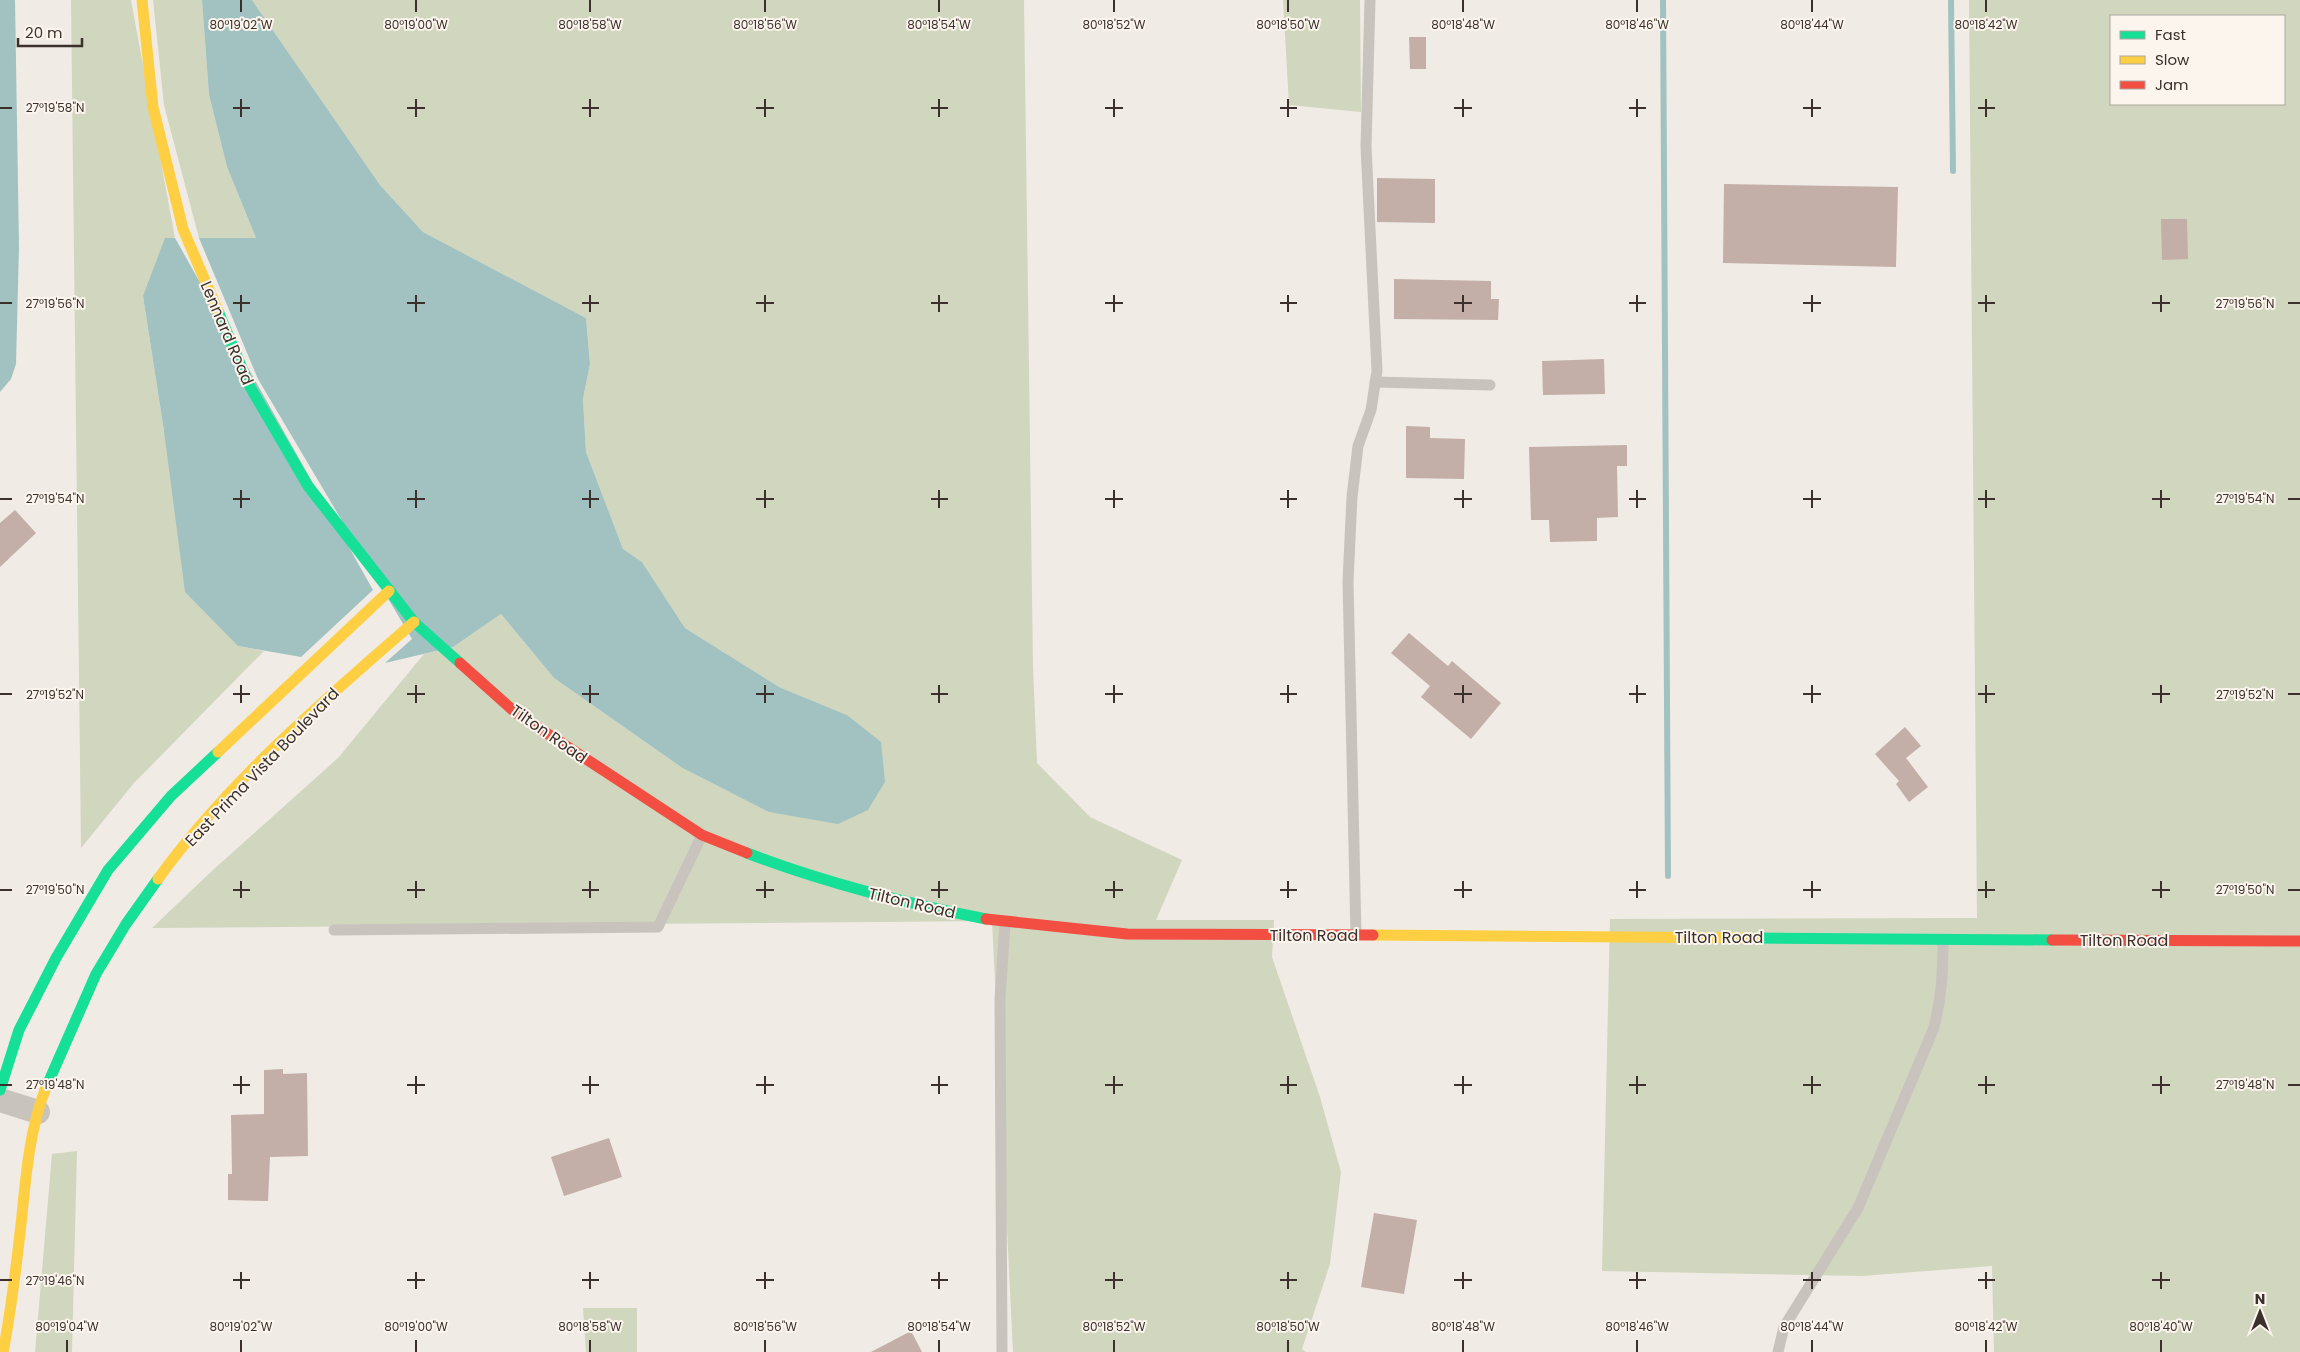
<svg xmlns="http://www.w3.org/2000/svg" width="2300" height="1352" viewBox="0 0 2300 1352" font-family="Poppins,sans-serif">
  <rect width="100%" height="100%" fill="#f0ebe5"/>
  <!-- green -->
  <g fill="#d1d6bf" fill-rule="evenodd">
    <polygon points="71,0 131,0 175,238 143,296 164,431 238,646 264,651 134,783 81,848"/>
    <polygon points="153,0 202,0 209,95 227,167 256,238 199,238 164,105"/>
    <polygon points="252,0 1024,0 1033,667 1037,763 1090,817 1182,860 1156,920 1274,920 1272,957 1320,1097 1341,1172 1330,1264 1302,1349 1306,1352 1013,1352 992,921 152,928 214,869 338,758 424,654 453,647 501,614 554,678 681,767 847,715 779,687 685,628 642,562 623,549 586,452 583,399 590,364 586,318 423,232 380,185"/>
    <polygon points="1283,0 1360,0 1361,112 1289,105"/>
    <path d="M1969 0H2300V1352H1994L1992 1266 1862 1276 1602 1271 1610 919 1977 918ZM2111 16H2284V104H2111Z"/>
    <polygon points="77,1151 72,1352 35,1352 52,1154"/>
    <polygon points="583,1308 637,1308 637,1352 586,1352"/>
  </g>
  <!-- water -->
  <g fill="#a1c2c1">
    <polygon points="0,0 15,0 19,247 16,364 11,379 0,392"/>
    <polygon points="202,0 252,0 380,185 423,232 586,318 590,364 583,399 586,452 623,549 642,562 685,628 779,687 847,715 881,742 885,782 868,810 838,824 769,812 681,767 554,678 501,614 453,647 385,663 412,639 258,379 199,238 256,238 227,167 209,95"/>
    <polygon points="165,238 175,238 373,590 301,657 238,646 185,592 164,431 143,296"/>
  </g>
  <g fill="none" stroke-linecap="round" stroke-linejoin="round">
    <!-- stream -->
    <g stroke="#a1c2c1" stroke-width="6">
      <polyline points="1663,0 1668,876"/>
      <polyline points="1951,0 1953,171"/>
    </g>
  </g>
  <!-- building -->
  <g fill="#c3afa7">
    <polygon points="1409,37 1426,37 1426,69 1410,69"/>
    <polygon points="1377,178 1435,179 1435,223 1377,222"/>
    <polygon points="1724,184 1898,187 1896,267 1723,263"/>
    <polygon points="2161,219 2187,219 2188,259 2162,260"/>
    <polygon points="1394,279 1491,281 1491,299 1499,299 1498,320 1394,319"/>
    <polygon points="1604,359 1605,394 1543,395 1542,361"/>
    <polygon points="1406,426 1430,427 1430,438 1465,439 1464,479 1406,478"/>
    <polygon points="1627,445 1627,466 1617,466 1618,517 1597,518 1597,541 1550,542 1549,520 1531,520 1529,447"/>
    <polygon points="15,510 36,533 0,567 0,523"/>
    <polygon points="1409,633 1448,666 1452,661 1501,703 1471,739 1421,697 1430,686 1391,653"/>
    <polygon points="1905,727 1921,746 1906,758 1928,787 1909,802 1896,784 1899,781 1875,754"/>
    <polygon points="283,1069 283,1074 307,1073 308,1156 270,1157 268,1201 228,1200 228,1174 232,1174 231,1115 264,1114 264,1070"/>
    <polygon points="609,1138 622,1177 564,1196 551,1157"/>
    <polygon points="1374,1213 1417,1220 1404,1294 1361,1287"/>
    <polygon points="911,1331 922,1352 871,1352"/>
  </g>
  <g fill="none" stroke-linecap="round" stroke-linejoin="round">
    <!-- lane -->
    <g stroke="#c9c3be" stroke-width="11">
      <polyline points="1375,382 1490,385"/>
      <polyline points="334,930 658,927 702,835"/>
      <polyline points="1356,935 1348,581 1352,497 1358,446 1371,410 1377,371 1366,147 1370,0"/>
      <polyline points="1002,1352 1000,999 1005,923"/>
      <path d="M1778 1352 1784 1327 1858 1208 1933 1030C1942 999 1943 970 1943 939"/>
    </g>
    <!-- street -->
    <polyline stroke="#c9c3be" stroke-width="24" points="0,1100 38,1112"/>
    <!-- fast -->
    <g stroke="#16e098" stroke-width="11">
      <polyline points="218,311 249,385 308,486 414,622 460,663"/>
      <path d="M747 853C825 883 904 903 986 919"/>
      <polyline points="1754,938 2052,940"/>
      <polyline points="0,1090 19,1030 56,958 108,870 171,796 218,752"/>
      <polyline points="45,1090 96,974 126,924 158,879"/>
    </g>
    <!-- slow -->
    <g stroke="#ffcf43" stroke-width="11">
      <polyline points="142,0 153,107 183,229 218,311"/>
      <polyline points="218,752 389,591"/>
      <path d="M158 879C227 783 325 699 414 622"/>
      <polyline points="1373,935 1754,938"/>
      <path d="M3 1352C12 1307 17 1261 22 1215 26 1174 30 1129 45 1090"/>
    </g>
    <!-- jam -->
    <g stroke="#f24e42" stroke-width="11">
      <polyline points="460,663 516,713 702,835 747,853"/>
      <polyline points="986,919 1127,934 1373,935"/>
      <polyline points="2052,940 2300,941"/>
    </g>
  </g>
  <!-- ticks -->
  <path fill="none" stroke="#3b302b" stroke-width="2" d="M241 0V12M416 0V12M590 0V12M765 0V12M939 0V12M1114 0V12M1288 0V12M1463 0V12M1637 0V12M1812 0V12M1986 0V12M241 99V117M416 99V117M590 99V117M765 99V117M939 99V117M1114 99V117M1288 99V117M1463 99V117M1637 99V117M1812 99V117M1986 99V117M0 108H12M233 108H250M407 108H425M582 108H599M756 108H774M931 108H948M1105 108H1123M1280 108H1297M1454 108H1472M1629 108H1646M1803 108H1821M1978 108H1995M241 295V312M416 295V312M590 295V312M765 295V312M939 295V312M1114 295V312M1288 295V312M1463 295V312M1637 295V312M1812 295V312M1986 295V312M2161 295V312M0 303H12M233 303H250M407 303H425M582 303H599M756 303H774M931 303H948M1105 303H1123M1280 303H1297M1454 303H1472M1629 303H1646M1803 303H1821M1978 303H1995M2152 303H2170M2288 303H2300M241 490V508M416 490V508M590 490V508M765 490V508M939 490V508M1114 490V508M1288 490V508M1463 490V508M1637 490V508M1812 490V508M1986 490V508M2161 490V508M0 499H12M233 499H250M407 499H425M582 499H599M756 499H774M931 499H948M1105 499H1123M1280 499H1297M1454 499H1472M1629 499H1646M1803 499H1821M1978 499H1995M2152 499H2170M2288 499H2300M241 685V703M416 685V703M590 685V703M765 685V703M939 685V703M1114 685V703M1288 685V703M1463 685V703M1637 685V703M1812 685V703M1986 685V703M2161 685V703M0 694H12M233 694H250M407 694H425M582 694H599M756 694H774M931 694H948M1105 694H1123M1280 694H1297M1454 694H1472M1629 694H1646M1803 694H1821M1978 694H1995M2152 694H2170M2288 694H2300M241 881V898M416 881V898M590 881V898M765 881V898M939 881V898M1114 881V898M1288 881V898M1463 881V898M1637 881V898M1812 881V898M1986 881V898M2161 881V898M0 890H12M233 890H250M407 890H425M582 890H599M756 890H774M931 890H948M1105 890H1123M1280 890H1297M1454 890H1472M1629 890H1646M1803 890H1821M1978 890H1995M2152 890H2170M2288 890H2300M241 1076V1094M416 1076V1094M590 1076V1094M765 1076V1094M939 1076V1094M1114 1076V1094M1288 1076V1094M1463 1076V1094M1637 1076V1094M1812 1076V1094M1986 1076V1094M2161 1076V1094M0 1085H12M233 1085H250M407 1085H425M582 1085H599M756 1085H774M931 1085H948M1105 1085H1123M1280 1085H1297M1454 1085H1472M1629 1085H1646M1803 1085H1821M1978 1085H1995M2152 1085H2170M2288 1085H2300M241 1272V1289M416 1272V1289M590 1272V1289M765 1272V1289M939 1272V1289M1114 1272V1289M1288 1272V1289M1463 1272V1289M1637 1272V1289M1812 1272V1289M1986 1272V1289M2161 1272V1289M0 1280H12M233 1280H250M407 1280H425M582 1280H599M756 1280H774M931 1280H948M1105 1280H1123M1280 1280H1297M1454 1280H1472M1629 1280H1646M1803 1280H1821M1978 1280H1995M2152 1280H2170M67 1340V1352M241 1340V1352M416 1340V1352M590 1340V1352M765 1340V1352M939 1340V1352M1114 1340V1352M1288 1340V1352M1463 1340V1352M1637 1340V1352M1812 1340V1352M1986 1340V1352M2161 1340V1352"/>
  <g text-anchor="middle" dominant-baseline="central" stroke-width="4" stroke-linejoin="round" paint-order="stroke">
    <!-- street labels -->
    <g font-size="16" fill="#3b302b" stroke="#fbf5ee">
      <text transform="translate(227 333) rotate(67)">Lennard Road</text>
      <text transform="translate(549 734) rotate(35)">Tilton Road</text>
      <text transform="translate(262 767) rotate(-46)">East Prima Vista Boulevard</text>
      <text transform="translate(912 903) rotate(13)">Tilton Road</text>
      <text x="1314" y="935">Tilton Road</text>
      <text x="1719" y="937">Tilton Road</text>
      <text x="2124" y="940">Tilton Road</text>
    </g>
  </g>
  <g font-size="12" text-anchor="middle" fill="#3b302b" stroke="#fbf5ee" stroke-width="4" stroke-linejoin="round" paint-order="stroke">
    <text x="241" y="29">80°19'02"W</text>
    <text x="416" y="29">80°19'00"W</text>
    <text x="590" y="29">80°18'58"W</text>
    <text x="765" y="29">80°18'56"W</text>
    <text x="939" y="29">80°18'54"W</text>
    <text x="1114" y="29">80°18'52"W</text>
    <text x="1288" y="29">80°18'50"W</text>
    <text x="1463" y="29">80°18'48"W</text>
    <text x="1637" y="29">80°18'46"W</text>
    <text x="1812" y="29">80°18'44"W</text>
    <text x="1986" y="29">80°18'42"W</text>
    <text x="55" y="112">27°19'58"N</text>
    <text x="55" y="308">27°19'56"N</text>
    <text x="2245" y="308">27°19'56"N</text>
    <text x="55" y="503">27°19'54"N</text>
    <text x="2245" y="503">27°19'54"N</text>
    <text x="55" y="699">27°19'52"N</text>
    <text x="2245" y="699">27°19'52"N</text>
    <text x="55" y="894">27°19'50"N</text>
    <text x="2245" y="894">27°19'50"N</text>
    <text x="55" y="1089">27°19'48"N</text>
    <text x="2245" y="1089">27°19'48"N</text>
    <text x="55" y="1285">27°19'46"N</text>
    <text x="67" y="1331">80°19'04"W</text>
    <text x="241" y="1331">80°19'02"W</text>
    <text x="416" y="1331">80°19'00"W</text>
    <text x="590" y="1331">80°18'58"W</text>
    <text x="765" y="1331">80°18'56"W</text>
    <text x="939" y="1331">80°18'54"W</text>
    <text x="1114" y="1331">80°18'52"W</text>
    <text x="1288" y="1331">80°18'50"W</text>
    <text x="1463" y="1331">80°18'48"W</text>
    <text x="1637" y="1331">80°18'46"W</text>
    <text x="1812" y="1331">80°18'44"W</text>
    <text x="1986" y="1331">80°18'42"W</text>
    <text x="2161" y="1331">80°18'40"W</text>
  </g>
  <!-- legend -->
  <rect x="2110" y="15" width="175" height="90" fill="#fbf5ee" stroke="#aea6a0"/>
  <rect x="2120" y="31" width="25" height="8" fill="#16e098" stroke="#aea6a0"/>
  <text x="2155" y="40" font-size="15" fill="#3b302b">Fast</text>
  <rect x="2120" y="56" width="25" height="8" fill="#ffcf43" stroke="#aea6a0"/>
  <text x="2155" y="65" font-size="15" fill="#3b302b">Slow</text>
  <rect x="2120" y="81" width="25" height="8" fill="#f24e42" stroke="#aea6a0"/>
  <text x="2155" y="90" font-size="15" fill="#3b302b">Jam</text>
  <!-- north arrow -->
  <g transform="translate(2260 1312)" stroke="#fbf5ee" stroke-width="4" paint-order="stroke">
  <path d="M0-4L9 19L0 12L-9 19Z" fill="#3b302b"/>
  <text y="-8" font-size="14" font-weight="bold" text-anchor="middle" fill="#3b302b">N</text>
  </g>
  <!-- scale -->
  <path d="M18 38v8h64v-8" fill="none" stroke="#3b302b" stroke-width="2.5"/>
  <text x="25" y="38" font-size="15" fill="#3b302b" stroke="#fbf5ee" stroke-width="4" paint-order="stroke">20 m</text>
</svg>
